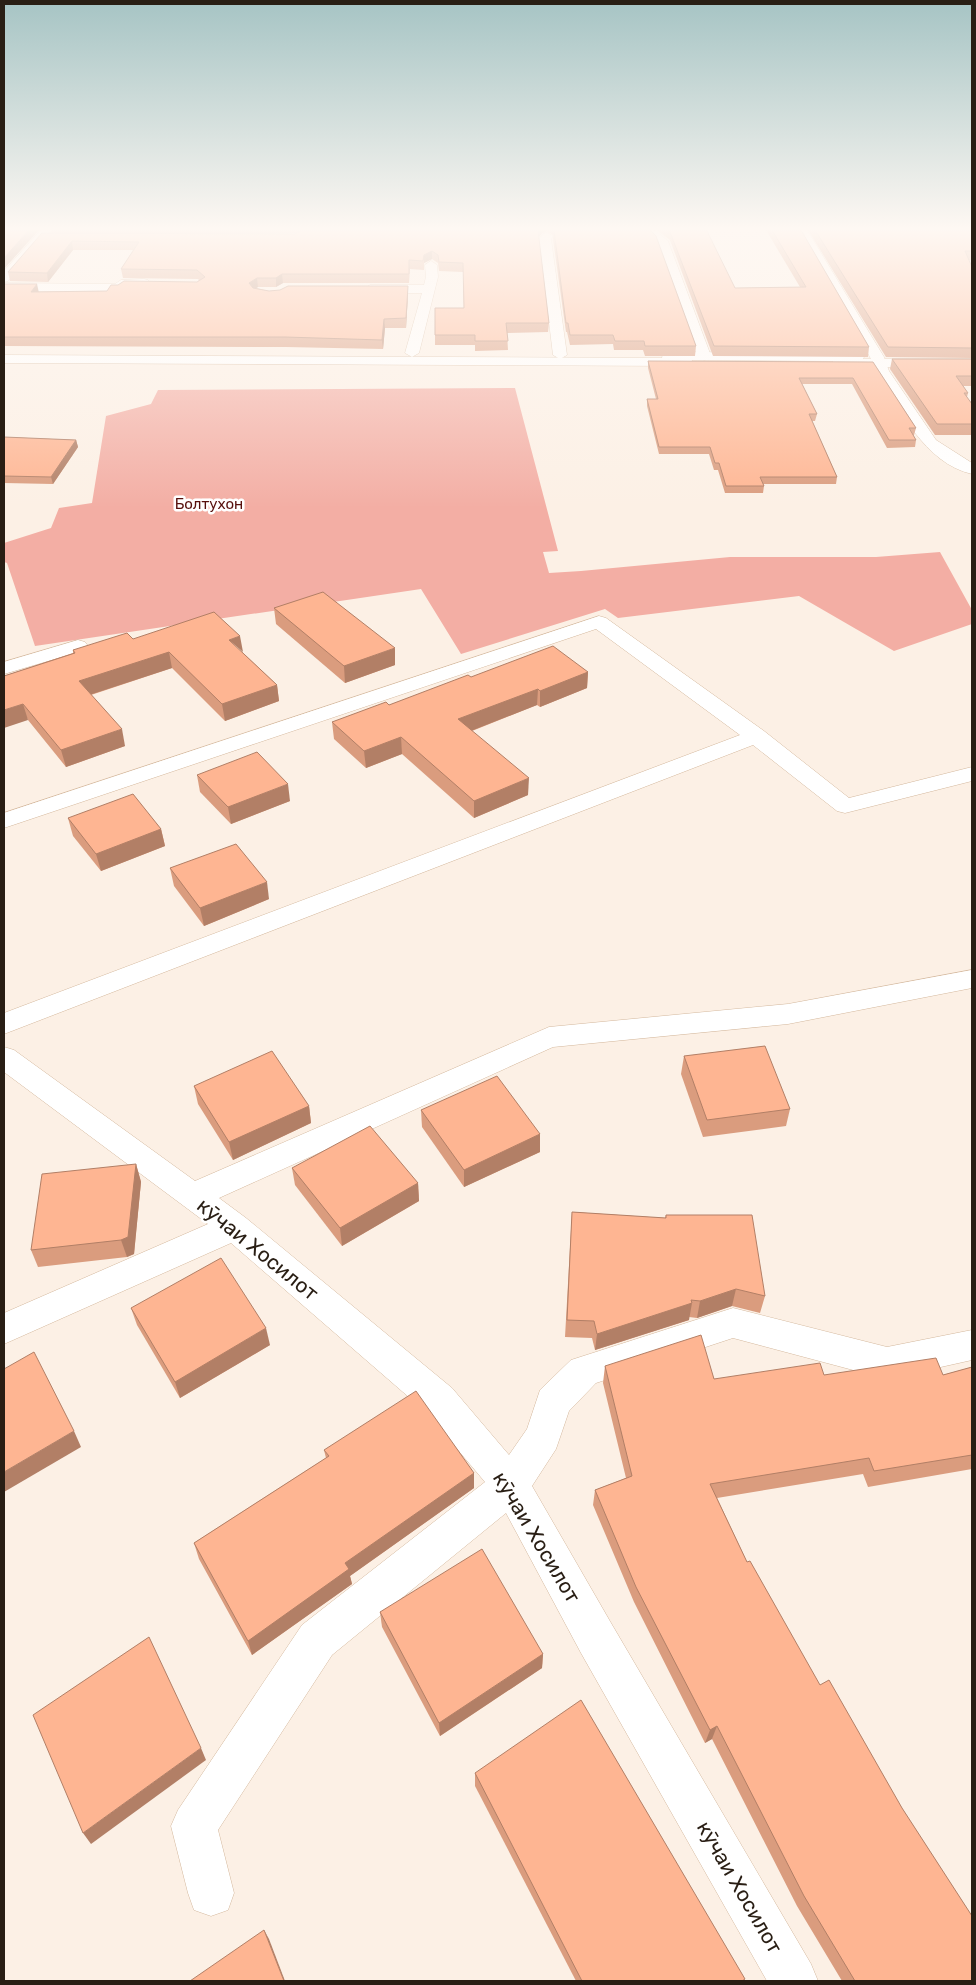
<svg xmlns="http://www.w3.org/2000/svg" width="976" height="1985" viewBox="0 0 976 1985" font-family="Rubik,sans-serif">
  <rect width="100%" height="100%" fill="#fcf0e5"/>
  <!-- green -->
  <polygon fill="#f3aea4" points="515,388 558,551 543,552 549,573 581,571 730,557 876,557 940,552 972,610 972,624 894,651 799,596 618,618 605,609 461,654 421,589 35,646 7,563 4,562 4,543 51,528 59,508 92,503 106,416 151,404 158,390"/>
  <g fill="none" stroke-linecap="round" stroke-linejoin="round">
    <!-- street casing -->
    <g stroke="#d4b89d" stroke-width="1">
      <g id="street">
        <polygon points="641,230 654,230 668,241 711,356 709,359 704,360 697,356 657,243"/>
        <polygon points="547,233 553,236 551,239 567,355 560,359 553,355 539,239 543,234"/>
        <polygon points="431,261 437,265 438,277 419,353 412,357 405,353 422,293 370,293 364,289 370,285 424,285 426,277 425,265"/>
        <polygon points="144,279 148,280 150,283 148,286 125,288 119,292 4,291 4,283 115,284 121,280"/>
        <polygon points="599,616 606,618 764,731 849,798 972,767 972,781 845,813 837,811 753,745 4,1034 4,1013 740,735 596,629 4,828 4,813"/>
        <polygon points="78,640 85,642 88,646 85,650 4,674 4,662"/>
        <polygon points="972,970 972,988 788,1024 553,1047 219,1198 246,1218 452,1388 509,1455 527,1429 540,1390 571,1360 733,1308 887,1347 972,1330 972,1360 887,1379 733,1338 596,1383 569,1411 556,1449 532,1486 611,1623 811,1964 818,1981 767,1981 581,1653 506,1513 332,1655 218,1830 234,1893 228,1910 211,1916 194,1910 188,1893 171,1826 178,1810 302,1625 485,1482 426,1412 231,1243 4,1344 4,1313 208,1224 4,1072 4,1047 14,1050 195,1181 549,1027 788,1004"/>
      </g>
    </g>
    <!-- secondary casing -->
    <g stroke="#d4b89d" stroke-width="1">
      <path id="secondary" d="M796 230H807L884 357 889 371 936 440 972 463V474C924 463 900 409 875 371L870 357Z"/>
    </g>
    <!-- primary casing -->
    <g stroke="#d4b89d" stroke-width="1">
      <polygon id="primary" points="41,230 52,230 8,281 4,282 4,271"/>
    </g>
    <!-- highway casing -->
    <g stroke="#d4b89d" stroke-width="1">
      <polygon id="highway" points="668,352 857,353 862,354 864,357 863,359 972,359 972,367 839,367 834,366 832,363 833,361 692,360 691,365 686,366 4,363 4,355 662,358 663,353"/>
    </g>
    <!-- street -->
    <use href="#street" fill="#fff" fill-rule="evenodd"/>
    <!-- secondary -->
    <use href="#secondary" fill="#fff" fill-rule="evenodd"/>
    <!-- primary -->
    <use href="#primary" fill="#fff" fill-rule="evenodd"/>
    <!-- highway -->
    <use href="#highway" fill="#fff" fill-rule="evenodd"/>
  </g>
  <!-- wall -->
  <g fill="#da9c7e">
    <polygon points="51,230 650,230 696,346 695,356 645,356 643,350 614,350 613,344 570,345 567,332 566,332 553,239 553,235 547,231 542,233 538,238 549,323 548,332 507,333 508,350 475,351 475,345 435,345 435,335 464,308 463,272 439,271 438,263 432,259 424,263 424,270 410,269 409,283 283,283 276,287 258,287 256,288 269,291 408,295 406,328 385,328 383,349 286,347 4,346 4,284 39,292 107,291 197,282 199,280 198,279 123,278 121,269 133,250 73,250 48,282 10,281 8,272 42,233 295,234 297,233 52,233"/>
    <polygon points="657,230 695,230 735,288 800,287 766,230 801,230 869,347 868,357 713,356 670,240"/>
    <polygon points="808,230 972,230 972,260 969,260 972,267 972,358 886,357"/>
    <polygon points="892,359 972,359 972,386 963,386 968,393 967,397 972,404 972,435 935,435 890,369"/>
    <polygon points="648,361 873,362 916,428 914,435 913,435 916,440 915,447 887,448 852,384 802,384 817,414 815,421 812,421 837,477 836,484 763,484 764,486 763,493 725,493 718,470 714,470 709,454 659,454 647,406 647,399 656,399 648,368"/>
    <polygon points="4,437 76,440 78,447 53,484 4,483"/>
    <polygon points="274,608 395,665 345,683 276,624"/>
    <polygon points="133,639 242,652 277,685 279,701 225,721 172,668 91,695 125,746 66,767 28,720 4,676 73,653 73,650"/>
    <polygon points="588,672 587,688 540,707 537,705 472,731 528,795 474,818 402,754 366,768 334,739 332,722 389,705 471,677"/>
    <polygon points="197,775 290,801 231,824 200,792"/>
    <polygon points="68,818 161,829 165,846 101,871 73,836"/>
    <polygon points="170,868 269,899 204,926 174,886"/>
    <polygon points="684,1056 790,1109 786,1126 703,1137 681,1074"/>
    <polygon points="194,1086 309,1106 311,1123 233,1160 198,1104"/>
    <polygon points="421,1110 540,1134 540,1152 464,1187 422,1127"/>
    <polygon points="136,1164 141,1182 134,1254 127,1257 38,1267 31,1250"/>
    <polygon points="292,1168 418,1183 419,1201 342,1246 295,1185"/>
    <polygon points="572,1212 665,1218 666,1215 765,1296 760,1313 732,1306 697,1318 689,1317 689,1320 595,1350 592,1338 565,1337"/>
    <polygon points="131,1308 270,1345 180,1398 137,1325"/>
    <polygon points="605,1366 714,1379 824,1375 943,1375 972,1367 972,1469 868,1487 863,1474 717,1498 747,1562 972,1981 842,1981 797,1906 712,1739 705,1743 634,1602 593,1505 595,1490 626,1478 603,1383"/>
    <polygon points="324,1450 474,1473 474,1488 350,1576 352,1584 252,1655 199,1559 194,1543 326,1458"/>
    <polygon points="380,1612 543,1654 542,1668 440,1736 382,1627"/>
    <polygon points="475,1773 744,1981 576,1981 475,1786"/>
  </g>
  <!-- shaded-wall -->
  <g fill="#b27f66">
    <polygon points="29,230 39,230 4,269 4,258"/>
    <polygon points="538,230 547,230 547,231 542,233 537,239"/>
    <polygon points="72,241 73,250 48,282 47,273"/>
    <polygon points="432,251 432,259 424,263 424,270 424,255"/>
    <polygon points="282,274 283,283 276,287 276,278"/>
    <polygon points="257,278 258,287 250,292 249,283"/>
    <polygon points="37,284 39,293 31,292"/>
    <polygon points="408,286 408,295 406,328 406,318"/>
    <polygon points="384,319 385,328 383,349 382,340"/>
    <polygon points="76,440 78,447 53,484 51,477"/>
    <polygon points="240,636 243,652 229,640"/>
    <polygon points="395,648 395,665 345,683 344,666"/>
    <polygon points="169,652 172,668 83,697 79,681"/>
    <polygon points="588,672 587,688 540,707 540,691"/>
    <polygon points="277,685 279,701 225,721 222,704"/>
    <polygon points="538,689 537,705 458,736 458,719"/>
    <polygon points="23,704 28,720 4,728 4,710"/>
    <polygon points="122,729 125,746 66,767 61,750"/>
    <polygon points="401,737 402,754 366,768 364,751"/>
    <polygon points="529,778 528,795 474,818 474,801"/>
    <polygon points="288,784 290,801 231,824 228,807"/>
    <polygon points="161,829 165,846 101,871 96,854"/>
    <polygon points="267,882 269,899 204,926 200,908"/>
    <polygon points="309,1106 311,1123 233,1160 229,1142"/>
    <polygon points="540,1134 540,1152 464,1187 464,1170"/>
    <polygon points="136,1164 141,1182 134,1254 127,1257 121,1240"/>
    <polygon points="418,1183 419,1201 342,1246 340,1228"/>
    <polygon points="736,1289 732,1306 697,1318 700,1301"/>
    <polygon points="692,1303 689,1320 595,1350 597,1334"/>
    <polygon points="266,1328 270,1345 180,1398 175,1382"/>
    <polygon points="74,1431 81,1447 4,1492 4,1472"/>
    <polygon points="474,1473 474,1488 350,1576 352,1584 252,1655 248,1641 345,1563"/>
    <polygon points="543,1654 542,1668 440,1736 439,1723"/>
    <polygon points="717,1726 712,1739 705,1743 710,1730"/>
    <polygon points="201,1748 206,1760 91,1844 83,1833"/>
    <polygon points="264,1930 269,1939 285,1981 284,1981"/>
  </g>
  <!-- building -->
  <g fill="#feb592" stroke="#b27f66">
    <polygon points="4,230 29,230 4,258"/>
    <polygon points="301,230 538,230 549,323 506,323 508,341 475,341 475,335 435,335 435,308 464,308 463,263 439,262 438,255 432,251 424,255 423,261 409,260 409,274 282,274 276,278 257,278 249,283 253,288 269,291 280,290 288,286 408,286 406,318 384,319 382,340 285,337 4,337 4,284 37,284 31,292 107,291 111,285 118,285 124,281 197,282 205,277 197,270 121,269 139,242 72,241 47,273 8,272 42,233 295,234"/>
    <polygon points="554,230 650,230 656,236 696,346 645,346 644,341 615,341 613,335 570,335 568,323 566,323"/>
    <polygon points="668,230 707,231 735,288 806,287 772,230 801,230 869,347 714,346 670,232"/>
    <polygon points="815,230 972,230 972,251 965,251 972,267 972,348 888,347"/>
    <polygon points="892,359 972,359 972,376 956,376 968,393 964,393 972,404 972,424 937,424"/>
    <polygon points="648,361 873,362 916,428 909,428 916,440 889,440 853,378 799,378 817,414 809,414 837,477 760,477 764,486 726,486 719,463 715,463 710,447 659,447 647,399 658,399"/>
    <polygon points="4,437 76,440 51,477 4,476"/>
    <polygon points="323,592 395,648 344,666 274,608"/>
    <polygon points="214,612 240,636 229,640 277,685 222,704 169,652 79,681 122,729 61,750 23,704 4,710 4,676 75,653 73,650 127,633 133,639"/>
    <polygon points="553,646 588,672 540,691 538,689 458,719 529,778 474,801 401,737 364,751 332,722 386,702 389,705 468,675 471,677"/>
    <polygon points="257,752 288,784 228,807 197,775"/>
    <polygon points="133,794 161,829 96,854 68,818"/>
    <polygon points="236,844 267,882 200,908 170,868"/>
    <polygon points="765,1046 790,1109 707,1120 684,1056"/>
    <polygon points="272,1051 309,1106 229,1142 194,1086"/>
    <polygon points="497,1076 540,1134 464,1170 421,1110"/>
    <polygon points="370,1126 418,1183 340,1228 292,1168"/>
    <polygon points="136,1164 128,1237 121,1240 31,1250 42,1174"/>
    <polygon points="572,1212 666,1218 666,1215 752,1215 765,1296 736,1289 700,1301 691,1300 692,1303 597,1334 594,1321 567,1320"/>
    <polygon points="221,1258 266,1328 175,1382 131,1308"/>
    <polygon points="701,1335 714,1379 820,1363 824,1375 936,1358 943,1375 972,1367 972,1455 874,1471 869,1458 710,1484 747,1562 750,1561 820,1685 829,1680 902,1808 972,1916 972,1981 855,1981 804,1896 717,1726 710,1730 636,1587 595,1490 632,1476 605,1366"/>
    <polygon points="34,1352 74,1431 4,1472 4,1369"/>
    <polygon points="416,1391 474,1473 345,1563 349,1569 248,1641 194,1543 329,1456 324,1450"/>
    <polygon points="482,1549 543,1654 439,1723 380,1612"/>
    <polygon points="149,1637 201,1748 83,1833 33,1715"/>
    <polygon points="581,1700 745,1979 742,1981 582,1981 475,1773"/>
    <polygon points="264,1930 284,1981 190,1981"/>
  </g>
  <!-- sky -->
  <linearGradient id="sky" x2="0" y2="1"><stop stop-color="#a6c4c4"/><stop offset="0.45" stop-color="#fef8f3"/><stop offset="1" stop-color="#fef8f3" stop-opacity="0"/></linearGradient>
  <rect width="976" height="508" fill="url(#sky)"/>
  <g text-anchor="middle" dominant-baseline="central" stroke-width="5" stroke-linejoin="round" paint-order="stroke">
    <!-- far-park labels -->
    <g font-size="15" fill="#57100d" stroke="#fff">
      <text x="209" y="504">Болтухон</text>
    </g>
    <!-- near-street labels -->
    <g font-size="21" fill="#291e14" stroke="#fff">
      <text transform="translate(258 1249) rotate(39)">кӯчаи Хосилот</text>
      <text transform="translate(537 1537) rotate(59)">кӯчаи Хосилот</text>
      <text transform="translate(740 1887) rotate(60)">кӯчаи Хосилот</text>
    </g>
  </g>
  <!-- border -->
  <rect width="976" height="1985" fill="none" stroke="#291e14" stroke-width="10"/>
</svg>
